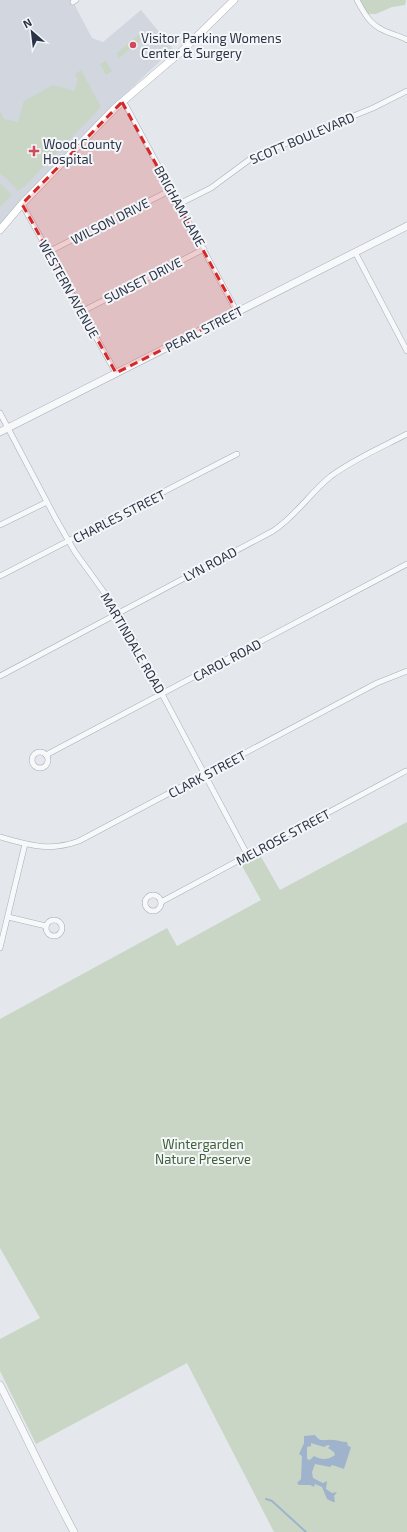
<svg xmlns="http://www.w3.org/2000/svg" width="407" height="1532" viewBox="0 0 407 1532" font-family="'Exo 2',sans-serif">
  <rect width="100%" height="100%" fill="#e4e7ec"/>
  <!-- built -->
  <polygon fill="#d2d6de" points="0,0 72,0 92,38 103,42 141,10 173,49 107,111 30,191 0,226"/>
  <!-- green -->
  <g fill="#c9d6c5">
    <polygon points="360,0 406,0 405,5 392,7 376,14 367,14"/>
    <polygon points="143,31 147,35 119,58 117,53"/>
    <polygon points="106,61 112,71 106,75 100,64"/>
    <polygon points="81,70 101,107 27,184 18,191 7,179 0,174 0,111 4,119 18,122 24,101 53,85 74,91 78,80 75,74"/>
    <polygon points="0,183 12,195 0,207"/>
    <polygon points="407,822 407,1532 274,1532 187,1363 36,1444 0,1371 0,1339 40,1318 0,1248 0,1019 167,928 177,946 261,900 241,864 260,855 280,890"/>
  </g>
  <!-- water -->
  <path fill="#9fb4cc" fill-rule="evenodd" d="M315 1435C320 1443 325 1439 333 1440 337 1440 342 1442 347 1442L348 1446 351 1447 344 1469 332 1465 330 1467 315 1464 312 1472 313 1478 323 1483 327 1481 326 1489 332 1493 337 1492 334 1496 335 1502H333L327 1499 322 1487 315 1484 314 1487 310 1485H299L297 1483 301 1479 302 1456 299 1454 304 1443V1436ZM311 1443 324 1447 328 1445 330 1446 328 1448 334 1452 335 1455C328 1460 322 1460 314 1456L310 1460 307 1459V1447L311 1446Z"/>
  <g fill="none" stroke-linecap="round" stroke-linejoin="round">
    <!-- stream -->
    <polyline stroke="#9fb4cc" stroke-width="2" points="266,1499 272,1501 306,1532"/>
    <!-- minor casing -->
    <g stroke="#a9aeb7" stroke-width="6">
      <g id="minor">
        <path d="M357 0C363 11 369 23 381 29 389 34 399 35 407 40"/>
        <polyline points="73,2 76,0"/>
        <polyline points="122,102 126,106 237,312"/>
        <polyline points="22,204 116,373"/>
        <polyline points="179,204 211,188 253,157 373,108 407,91"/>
        <polyline points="48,252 171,190"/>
        <polyline points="355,252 407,351"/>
        <polyline points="81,312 204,249"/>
        <polyline points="0,413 56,519 75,552 119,613 248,856"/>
        <polyline points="0,525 47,502"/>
        <polyline points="0,576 237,454"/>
        <path d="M0 676 273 531C296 516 310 493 331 476 354 459 382 447 407 434"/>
        <circle cx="40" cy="760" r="8"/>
        <polyline points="46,755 407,564"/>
        <path d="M0 837C29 845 49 852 79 841L377 683 407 671"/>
        <circle cx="153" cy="903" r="8"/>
        <polyline points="161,902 406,771"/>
        <polyline points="8,917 46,926"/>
        <circle cx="54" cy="928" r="8"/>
        <polyline points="0,948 25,844"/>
      </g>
    </g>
    <!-- tertiary casing -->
    <g stroke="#a9aeb7" stroke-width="8">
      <g id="tertiary">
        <polyline points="0,432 407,226"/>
        <path d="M0 1385C25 1434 48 1484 74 1532"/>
      </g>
    </g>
    <!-- secondary casing -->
    <g stroke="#a9aeb7" stroke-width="8">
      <polyline id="secondary" points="0,230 22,204 115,108 183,50 234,0"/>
    </g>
    <!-- minor -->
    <use href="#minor" stroke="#f7f8fa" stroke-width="5"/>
    <!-- tertiary -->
    <use href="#tertiary" stroke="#f7f8fa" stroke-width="7"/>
    <!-- secondary -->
    <use href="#secondary" stroke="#fff" stroke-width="7"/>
  </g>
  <!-- marked area -->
  <path fill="#d62828" fill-opacity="0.2" stroke="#d62828" stroke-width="3" stroke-dasharray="8 5" stroke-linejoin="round" d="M122 102 237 312 116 373 22 204Z"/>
  <!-- markers -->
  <g fill="#d1495b" stroke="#f4f6f9" stroke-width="1.5">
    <circle cx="133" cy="45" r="4"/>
    <path d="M32 145h4v4h4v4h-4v4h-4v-4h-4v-4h4z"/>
  </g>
  <g text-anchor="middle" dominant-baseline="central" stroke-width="4" stroke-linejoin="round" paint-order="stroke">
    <!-- poi labels -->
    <g font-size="13" fill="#2b3445" stroke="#f4f6f9" text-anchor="start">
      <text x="141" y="38">Visitor Parking Womens<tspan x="141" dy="15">Center &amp; Surgery</tspan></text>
      <text x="43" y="144">Wood County<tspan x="43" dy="15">Hospital</tspan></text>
    </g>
    <!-- street labels -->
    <g font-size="13" fill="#2b3445" stroke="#f4f6f9">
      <text transform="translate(302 138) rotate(-23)">SCOTT BOULEVARD</text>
      <text transform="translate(180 206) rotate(61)">BRIGHAM LANE</text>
      <text transform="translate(110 221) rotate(-27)">WILSON DRIVE</text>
      <text transform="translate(143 280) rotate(-27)">SUNSET DRIVE</text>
      <text transform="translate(69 289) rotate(61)">WESTERN AVENUE</text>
      <text transform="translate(204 329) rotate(-27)">PEARL STREET</text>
      <text transform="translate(119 516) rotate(-27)">CHARLES STREET</text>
      <text transform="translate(210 564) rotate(-28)">LYN ROAD</text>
      <text transform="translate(133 643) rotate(60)">MARTINDALE ROAD</text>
      <text transform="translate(227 660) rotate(-28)">CAROL ROAD</text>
      <text transform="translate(207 774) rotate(-28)">CLARK STREET</text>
      <text transform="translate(283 837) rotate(-28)">MELROSE STREET</text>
    </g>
    <!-- park labels -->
    <g font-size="13" fill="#3f6138" stroke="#f4f6f9">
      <text x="203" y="1144">Wintergarden<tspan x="203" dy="15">Nature Preserve</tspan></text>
    </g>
  </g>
  <!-- north arrow -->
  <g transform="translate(32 32) rotate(332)" stroke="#f4f6f9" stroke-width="3" paint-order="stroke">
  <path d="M0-3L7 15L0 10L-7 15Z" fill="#2b3445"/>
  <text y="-6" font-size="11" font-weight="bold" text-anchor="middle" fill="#2b3445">N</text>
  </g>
</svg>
